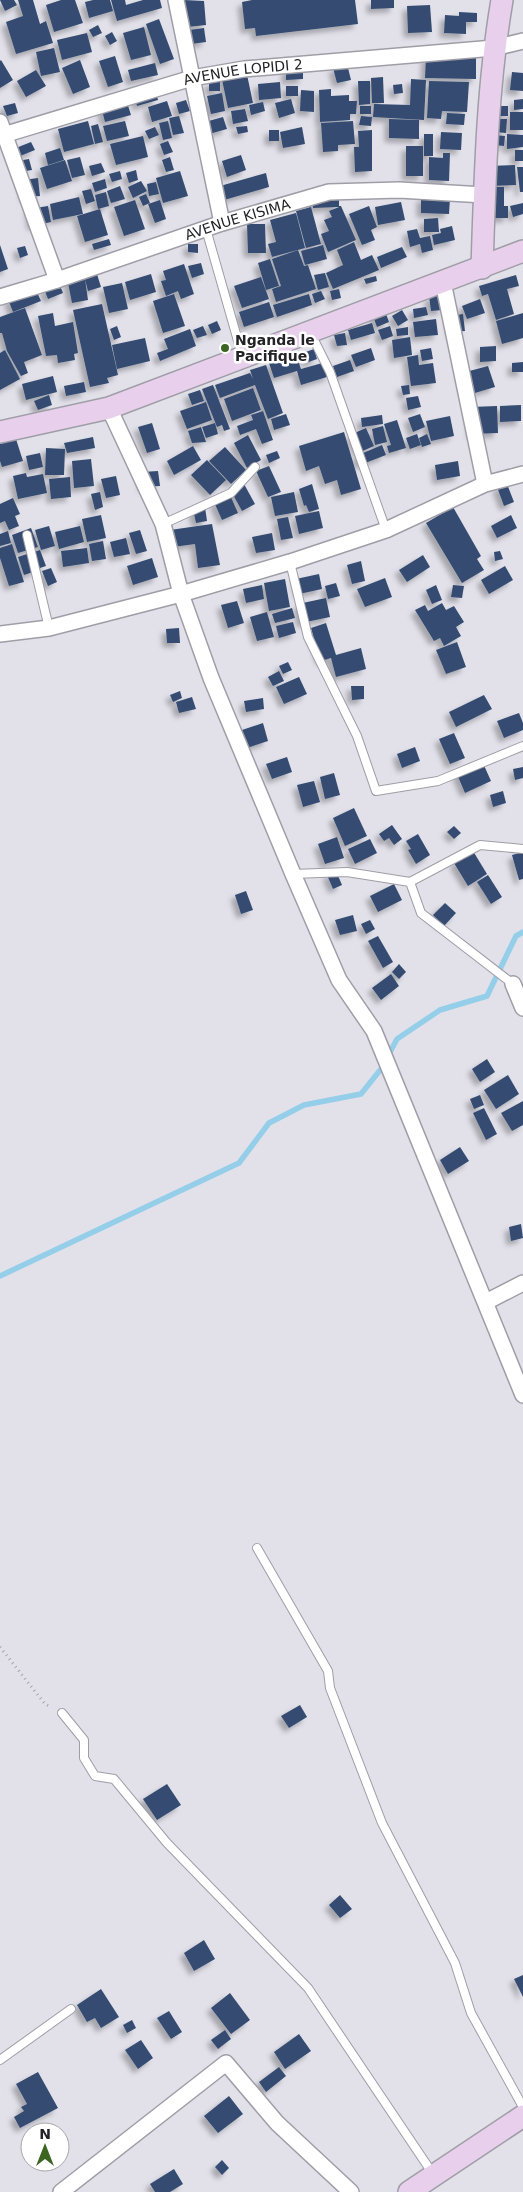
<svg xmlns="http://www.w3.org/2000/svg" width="523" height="2192" viewBox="0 0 523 2192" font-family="'DejaVu Sans',sans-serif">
  <defs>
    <filter id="shadow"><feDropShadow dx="-4.5" dy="4.5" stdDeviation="2.5" flood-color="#0004"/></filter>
  </defs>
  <rect width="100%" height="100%" fill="#e2e1ea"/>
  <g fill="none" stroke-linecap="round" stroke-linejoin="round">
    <!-- stream -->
    <polyline stroke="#94cee9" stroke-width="5.5" points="0,1276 239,1163 269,1123 304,1105 361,1094 381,1069 397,1039 440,1010 487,996 516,936 523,932"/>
  </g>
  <!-- building -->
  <g fill="#344c71" filter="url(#shadow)">
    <polygon points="0,0 14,0 17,5 5,11"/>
    <polygon points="18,0 33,0 40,24 46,21 53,43 16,54 6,22 23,16"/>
    <polygon points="61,0 75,0 83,23 54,32 46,5"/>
    <polygon points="93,0 110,0 113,11 89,18 85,2"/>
    <polygon points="111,0 125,0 126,5 143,0 160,0 162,8 117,21"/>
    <polygon points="184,0 204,1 206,25 187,27"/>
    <polygon points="252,0 355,0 358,24 256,36 255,28 245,29 242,2"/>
    <polygon points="371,0 394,0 394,8 371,9"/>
    <polygon points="430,5 432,32 408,33 407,6"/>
    <polygon points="459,12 477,13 477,22 466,22 466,34 444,33 445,15 459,16"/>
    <polygon points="159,19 174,59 160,64 146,24"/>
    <polygon points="98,25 102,33 93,37 89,30"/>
    <polygon points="144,27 151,55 131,60 123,33"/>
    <polygon points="204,28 206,42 191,44 189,30"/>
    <polygon points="112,32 117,41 110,45 105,36"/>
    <polygon points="87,33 92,52 62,60 57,40"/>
    <polygon points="54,48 60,72 41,76 36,52"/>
    <polygon points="115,56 123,82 108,87 99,61"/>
    <polygon points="426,56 476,57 476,79 425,78"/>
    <polygon points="1,60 13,80 0,88 0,61"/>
    <polygon points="80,60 90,87 73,94 62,68"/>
    <polygon points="155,63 158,75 131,81 128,70"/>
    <polygon points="347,64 351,80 337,83 333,68"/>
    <polygon points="303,67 303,79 286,80 286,68"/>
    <polygon points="36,70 46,86 26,97 17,81"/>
    <polygon points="246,70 253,103 228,108 221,75"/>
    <polygon points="512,72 523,73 523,91 510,90"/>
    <polygon points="383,77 384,103 372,103 371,78"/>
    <polygon points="411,79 426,80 424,120 373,117 374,104 410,105"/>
    <polygon points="358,81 370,81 370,104 359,105"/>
    <polygon points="429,81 469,82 467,112 442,111 441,119 427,118"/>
    <rect x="209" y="82" width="11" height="9"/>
    <polygon points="280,82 281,98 259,100 258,84"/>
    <polygon points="402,84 403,93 394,94 393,85"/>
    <rect x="286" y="86" width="12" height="10"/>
    <polygon points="155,89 158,100 137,106 134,94"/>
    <polygon points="331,89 331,96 349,95 349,101 357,101 356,114 350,114 350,120 320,122 319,90"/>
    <polygon points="301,90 314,91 314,112 300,111"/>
    <polygon points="222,93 225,111 211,114 207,96"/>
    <polygon points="126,99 131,115 105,122 101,106"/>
    <polygon points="291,99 295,113 279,118 275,103"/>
    <polygon points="523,99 523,109 514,110 514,100"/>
    <polygon points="186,100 190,111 179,114 176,103"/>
    <polygon points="167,101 172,116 152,122 148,107"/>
    <polygon points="263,102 265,111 251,115 249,105"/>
    <polygon points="15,103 18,113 7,116 3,106"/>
    <rect x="360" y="106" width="11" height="8"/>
    <rect x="499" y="106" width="9" height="10"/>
    <polygon points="245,109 248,121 233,124 231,111"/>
    <rect x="510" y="112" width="13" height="18"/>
    <polygon points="447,113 465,114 464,125 446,124"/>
    <polygon points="179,116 184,133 173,135 169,118"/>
    <polygon points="361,116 372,117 371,126 359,125"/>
    <polygon points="223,117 227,129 209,134 205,122"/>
    <polygon points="389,119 419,120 419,139 389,138"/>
    <polygon points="497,119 507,119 506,133 496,132"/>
    <polygon points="88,121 94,144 64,152 58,129"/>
    <polygon points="125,121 129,136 107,141 103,126"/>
    <polygon points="168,121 172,138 163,140 159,123"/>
    <polygon points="353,121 355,144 338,145 338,151 323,152 321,123"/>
    <polygon points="98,124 103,142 95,144 91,126"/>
    <polygon points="247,126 248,132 238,134 236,127"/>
    <polygon points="155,127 159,135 149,139 145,131"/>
    <polygon points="302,127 305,144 283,148 280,132"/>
    <rect x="269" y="130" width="10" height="11"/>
    <polygon points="372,130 372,171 355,172 354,147 359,147 358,131"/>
    <polygon points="441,132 462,133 461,150 440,149"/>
    <rect x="424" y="134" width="9" height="22"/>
    <polygon points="507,134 523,135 523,147 507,149"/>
    <polygon points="495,135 505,136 504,146 494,145"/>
    <polygon points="143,136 148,157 116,165 110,144"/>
    <polygon points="168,141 173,152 164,155 160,144"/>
    <polygon points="31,142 35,150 20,156 16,148"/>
    <rect x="406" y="146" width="17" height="30"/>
    <polygon points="60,148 64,160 48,165 45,153"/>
    <rect x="515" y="150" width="8" height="11"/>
    <polygon points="443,153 450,153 449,181 429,180 429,157 443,158"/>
    <polygon points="241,155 246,170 227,177 222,161"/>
    <polygon points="80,157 85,175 72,178 67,160"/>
    <polygon points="170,157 174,170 166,172 162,160"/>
    <polygon points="29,159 32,170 20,172 17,161"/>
    <polygon points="65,160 72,181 47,189 40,168"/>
    <polygon points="101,163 105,172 92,176 89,166"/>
    <polygon points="515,165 516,185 490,186 489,166"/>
    <polygon points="517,167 523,167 523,192 520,192"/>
    <polygon points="136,170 138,180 129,183 126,173"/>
    <polygon points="120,171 122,179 112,182 109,174"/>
    <polygon points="180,171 188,196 163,203 156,178"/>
    <polygon points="266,173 269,187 224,200 220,186"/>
    <polygon points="38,178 40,196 25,197 23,180"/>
    <polygon points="105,179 107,188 95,192 92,183"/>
    <polygon points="141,181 147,191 133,198 128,187"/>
    <polygon points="156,182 159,194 149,196 147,184"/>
    <polygon points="120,186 125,199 111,203 107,191"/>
    <polygon points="491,187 504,187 504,206 508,206 508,218 491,218"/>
    <polygon points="91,189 95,201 86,204 82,191"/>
    <polygon points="106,192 109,206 98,209 95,195"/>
    <polygon points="146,194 150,203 143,206 139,197"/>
    <polygon points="79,197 83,214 53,220 50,204"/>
    <polygon points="339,197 339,206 341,206 356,240 328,252 321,234 329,231 324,220 332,217 329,211 339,207 313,208 312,199"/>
    <polygon points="421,197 450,198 449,214 421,213"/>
    <polygon points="135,200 145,229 124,236 114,207"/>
    <polygon points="160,200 166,219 155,223 148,204"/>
    <polygon points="401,202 405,220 378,225 375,207"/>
    <polygon points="523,203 523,214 513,217 510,206"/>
    <polygon points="48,206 51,222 32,226 29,209"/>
    <polygon points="369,206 377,227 371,230 375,240 362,245 349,214"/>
    <polygon points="311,207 321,244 306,248 296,211"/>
    <polygon points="100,209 108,235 85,242 77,216"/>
    <polygon points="296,213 305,248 272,257 268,244 276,242 270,220"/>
    <polygon points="438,218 439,232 424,232 424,219"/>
    <polygon points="247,224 265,224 266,253 248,253"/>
    <polygon points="452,226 455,240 434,245 432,235 441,233 440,229"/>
    <polygon points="417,229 420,238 430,236 433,250 422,253 420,244 410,247 407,231"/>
    <polygon points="109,239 111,245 94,250 92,244"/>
    <polygon points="354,242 361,260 372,255 379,270 333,289 326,273 343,265 337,250"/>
    <polygon points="188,244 198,244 198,253 188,252"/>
    <polygon points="0,245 8,269 0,272"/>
    <polygon points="323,245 327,259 305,265 301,251"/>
    <polygon points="25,246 28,255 20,258 17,248"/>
    <polygon points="402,247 407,257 381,268 377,257"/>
    <polygon points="298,250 304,266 308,265 316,289 276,302 272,289 281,286 272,259"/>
    <polygon points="270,259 279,286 266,290 258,263"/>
    <polygon points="201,263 204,274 192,278 188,266"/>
    <polygon points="184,264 194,294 181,299 178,291 166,296 161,281 166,280 163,271"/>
    <polygon points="96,271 101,287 88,291 85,279 88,300 72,303 67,278"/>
    <polygon points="325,273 329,287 318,290 314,275"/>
    <polygon points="151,274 156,292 130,300 125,282"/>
    <polygon points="516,275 519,286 507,289 514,314 496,320 488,294 482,296 479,286"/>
    <polygon points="376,276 377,281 366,284 364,279"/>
    <polygon points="261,277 269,299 242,308 234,286"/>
    <polygon points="59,283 63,293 48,299 44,289"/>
    <polygon points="122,283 128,309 109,313 103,287"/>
    <polygon points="35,288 41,301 13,312 8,299"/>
    <polygon points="339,289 341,298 332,300 330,291"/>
    <polygon points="321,291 325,299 315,303 312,294"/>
    <polygon points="174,294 185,326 163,333 153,301"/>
    <polygon points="309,294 312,305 277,317 273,305"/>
    <polygon points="441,295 443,310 431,311 429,296"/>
    <polygon points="480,299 485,313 467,319 462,306"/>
    <polygon points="269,302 274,317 244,327 239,312"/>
    <polygon points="102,304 118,375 107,378 109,383 90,387 73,310"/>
    <polygon points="426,307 428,315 414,318 413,309"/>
    <polygon points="25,308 42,355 24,362 28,373 21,376 7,351 2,333 0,333 0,317"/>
    <polygon points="402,310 408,320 398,326 392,316"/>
    <polygon points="385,311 389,322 377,327 373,316"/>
    <polygon points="53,313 55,326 73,322 78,353 74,354 75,360 58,363 57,355 46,356 38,316"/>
    <polygon points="523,313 523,338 502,344 496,321"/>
    <polygon points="463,314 465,331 452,332 450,316"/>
    <polygon points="436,319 438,335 415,337 413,322"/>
    <polygon points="217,321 221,330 212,334 208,325"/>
    <polygon points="372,323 375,333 351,340 348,330"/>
    <polygon points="117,326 121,337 114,340 110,329"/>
    <polygon points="203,326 207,335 197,338 193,330"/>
    <polygon points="390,326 393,336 382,340 378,330"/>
    <polygon points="408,327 408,335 397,336 396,329"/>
    <polygon points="190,329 196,346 160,361 157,353 168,349 164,339"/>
    <polygon points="345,333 347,345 337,346 334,335"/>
    <polygon points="410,337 412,355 394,358 392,340"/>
    <polygon points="145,338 150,361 117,369 112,345"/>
    <polygon points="496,346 496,361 480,362 480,347"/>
    <polygon points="371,348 375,360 356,367 351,355"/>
    <polygon points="431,348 433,359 422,361 420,350"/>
    <polygon points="314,349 317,359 306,363 303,353"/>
    <polygon points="5,350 20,379 0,390 0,353"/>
    <polygon points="296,354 301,369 326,362 330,376 301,385 297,371 274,378 269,363"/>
    <polygon points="418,355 419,365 433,363 436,383 411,386 407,357"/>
    <polygon points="350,360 354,371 337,377 333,366"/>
    <polygon points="523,362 523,372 512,372 512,363"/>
    <polygon points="266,365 283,413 268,419 255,385 220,398 215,385 250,373 253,379 250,370"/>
    <polygon points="488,366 495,387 468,395 462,373"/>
    <polygon points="53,376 57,392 26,400 22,384"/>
    <polygon points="84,382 86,392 66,396 64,386"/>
    <polygon points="213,385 230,429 224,431 222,425 217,427 202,389"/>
    <polygon points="409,385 410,394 403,395 401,386"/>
    <polygon points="253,388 261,410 232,421 224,399"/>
    <polygon points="200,390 204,401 192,405 188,394"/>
    <polygon points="49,395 52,405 38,410 34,401"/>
    <polygon points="418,396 421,407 408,410 406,398"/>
    <polygon points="206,402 212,420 187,429 180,411"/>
    <polygon points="521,405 521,421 500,422 500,406"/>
    <polygon points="497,406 498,433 472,434 471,407"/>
    <polygon points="263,411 273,440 262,444 256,429 240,435 237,426 253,420 251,415"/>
    <polygon points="286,414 290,425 274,430 271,419"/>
    <polygon points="420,414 425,427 413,432 408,418"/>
    <polygon points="382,415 383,424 362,427 361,418"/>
    <polygon points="450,416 454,436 431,441 426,421"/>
    <polygon points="397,420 406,448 389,453 387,446 391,445 384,424"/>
    <polygon points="152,423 160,449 147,453 138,427"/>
    <polygon points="215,423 218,434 206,438 202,427"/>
    <polygon points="383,426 387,442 375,445 372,429"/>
    <polygon points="201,427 206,442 192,443 188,431"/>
    <polygon points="366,428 374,446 358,453 350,435"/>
    <polygon points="344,432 361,489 341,495 337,480 325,484 319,466 306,471 299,446"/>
    <polygon points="417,434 421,445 410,449 406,438"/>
    <polygon points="427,434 431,444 422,447 419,438"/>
    <polygon points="248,435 261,460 247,468 234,443"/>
    <polygon points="93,437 95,448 67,453 64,443"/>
    <polygon points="16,439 23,461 2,467 0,461 0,444"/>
    <polygon points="382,445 386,455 360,465 356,456"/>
    <polygon points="193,446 201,460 174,475 167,461"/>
    <polygon points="225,447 246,470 231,484 209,461"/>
    <polygon points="46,448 65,449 64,475 45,475"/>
    <polygon points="277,451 280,458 269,463 266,455"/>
    <polygon points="40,453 43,467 29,470 26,456"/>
    <polygon points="91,459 94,486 74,488 72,461"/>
    <polygon points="207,460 226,480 210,495 191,475"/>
    <polygon points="458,461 460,476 437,480 435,465"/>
    <polygon points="269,466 281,492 268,497 256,471"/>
    <polygon points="158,471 160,486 143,487 142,472"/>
    <polygon points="26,473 27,477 43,474 47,493 18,499 13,476"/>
    <polygon points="116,476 120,495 106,498 101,479"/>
    <polygon points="70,477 71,497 51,499 49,479"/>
    <polygon points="244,484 255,504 242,511 231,491"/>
    <polygon points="312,484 319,509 309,512 306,505 304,506 299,489"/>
    <polygon points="507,484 514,502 504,506 497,487"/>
    <polygon points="100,492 103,507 95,510 91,494"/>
    <polygon points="294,492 298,512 275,516 271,497"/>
    <polygon points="230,495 238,513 222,520 214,502"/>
    <polygon points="13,498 20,514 15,516 19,526 9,530 5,521 0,523 0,504"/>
    <polygon points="205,507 207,521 196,523 193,509"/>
    <polygon points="453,507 481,556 477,559 484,570 462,583 426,523"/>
    <polygon points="319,511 323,528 299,534 295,516"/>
    <polygon points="101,515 106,538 87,542 82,519"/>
    <polygon points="511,515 517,528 497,538 491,526"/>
    <polygon points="288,517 293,538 281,540 277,519"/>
    <polygon points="212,524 220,565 198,568 195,544 173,547 170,530"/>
    <polygon points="49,526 55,546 41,550 35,530"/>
    <polygon points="80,526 84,542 59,549 55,532"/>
    <polygon points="31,528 38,547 18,553 12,535"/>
    <polygon points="140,530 147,551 136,554 129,533"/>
    <polygon points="8,531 11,543 0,546 0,534"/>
    <polygon points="272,533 275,550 256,553 252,537"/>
    <polygon points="126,538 130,554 114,557 110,542"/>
    <polygon points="103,541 106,559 92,561 89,544"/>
    <polygon points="12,544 24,582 9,586 0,558 0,548"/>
    <polygon points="87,548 89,563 63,567 61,551"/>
    <polygon points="40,550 46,566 37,569 31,553"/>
    <polygon points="500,551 503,559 495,561 494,552"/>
    <polygon points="30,553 36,571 24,575 18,557"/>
    <polygon points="423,555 430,567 407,582 399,570"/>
    <polygon points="152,558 158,577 133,585 127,566"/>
    <polygon points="361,561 365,581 352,584 347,565"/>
    <polygon points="505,566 513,580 489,594 481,580"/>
    <polygon points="51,568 57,582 48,586 42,571"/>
    <polygon points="319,574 322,589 299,594 296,579"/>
    <polygon points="385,578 392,597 365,607 357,589"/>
    <polygon points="285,579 290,607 269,611 264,583"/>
    <polygon points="336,583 340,596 328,599 325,586"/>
    <polygon points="262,585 264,599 246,603 243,589"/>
    <polygon points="436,585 442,600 432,604 426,590"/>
    <polygon points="453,585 464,586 462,598 451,597"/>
    <polygon points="326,598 330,617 301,623 298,604"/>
    <polygon points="237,601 244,623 228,628 221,605"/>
    <polygon points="442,603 446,610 454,606 464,622 456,627 461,636 444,646 440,638 434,641 415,610 425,605 428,611"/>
    <polygon points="292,608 295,618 275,623 272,614"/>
    <polygon points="267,612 274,637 257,641 250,617"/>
    <polygon points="293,622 296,633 279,638 276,626"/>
    <polygon points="326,623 336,655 361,648 366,669 336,677 331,658 321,661 311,628"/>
    <polygon points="179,628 180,643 167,643 166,629"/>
    <polygon points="457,642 466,667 446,674 436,650"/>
    <polygon points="288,662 292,670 283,674 279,666"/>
    <polygon points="279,671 284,681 273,686 268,677"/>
    <polygon points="299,677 307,694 284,704 276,687"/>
    <polygon points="351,686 364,686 364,699 352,700"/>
    <polygon points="180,691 182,698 173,702 170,695"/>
    <polygon points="484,695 492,709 456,727 449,712"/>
    <polygon points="192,697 196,709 179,713 176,702"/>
    <polygon points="263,698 264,709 246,712 244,701"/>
    <polygon points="519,713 523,723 523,730 504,738 497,721"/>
    <polygon points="263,723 268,741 247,748 242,730"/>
    <polygon points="454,733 465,758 450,764 439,739"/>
    <polygon points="415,747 420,761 402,768 397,754"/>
    <polygon points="287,757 292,772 272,779 266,764"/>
    <polygon points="482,761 491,781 465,793 456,772"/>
    <polygon points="523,767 523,778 515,780 513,769"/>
    <polygon points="334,773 340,795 325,799 320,777"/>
    <polygon points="314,781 320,802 303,807 297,785"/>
    <polygon points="503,791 506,803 493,807 490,795"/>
    <polygon points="354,808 367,836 345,846 333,818"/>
    <polygon points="392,825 402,839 394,845 389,838 384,841 379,834"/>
    <polygon points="454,826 461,833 454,839 447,832"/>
    <polygon points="418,834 430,855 416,864 408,850 411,849 406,841"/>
    <polygon points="337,837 344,858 325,864 318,844"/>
    <polygon points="370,839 377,853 355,864 348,849"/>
    <polygon points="473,851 487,874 468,886 454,863"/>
    <polygon points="523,852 523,879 519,880 512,855"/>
    <polygon points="336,871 342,885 333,889 327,875"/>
    <polygon points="488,875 502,897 491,904 477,882"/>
    <polygon points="394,884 402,900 378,912 370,896"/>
    <polygon points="246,891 253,910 241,914 235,895"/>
    <polygon points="445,903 456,913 444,926 433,915"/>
    <polygon points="353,915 357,931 340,935 335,920"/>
    <polygon points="370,920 375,929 366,934 361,924"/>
    <polygon points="378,936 393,962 383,968 368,941"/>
    <polygon points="399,964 406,972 399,979 392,972"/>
    <polygon points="391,974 399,986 381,1000 372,988"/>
    <polygon points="487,1059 495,1072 480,1082 472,1069"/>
    <polygon points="508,1075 519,1094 496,1109 484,1090"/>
    <polygon points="480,1095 484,1105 474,1109 470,1099"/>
    <polygon points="523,1101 523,1125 512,1131 501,1113"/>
    <polygon points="484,1108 497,1134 486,1140 473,1113"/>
    <polygon points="460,1147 469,1161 448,1174 440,1160"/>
    <polygon points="521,1224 523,1238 511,1241 509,1227"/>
    <polygon points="300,1705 307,1717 289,1728 281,1716"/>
    <polygon points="167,1784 181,1805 157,1820 143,1799"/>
    <polygon points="340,1895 352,1909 340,1918 329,1905"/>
    <polygon points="204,1940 215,1959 194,1971 184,1953"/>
    <polygon points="523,1975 523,1997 514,1979"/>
    <polygon points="101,1989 119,2017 101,2028 95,2018 87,2022 77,2005"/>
    <polygon points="230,1993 250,2020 231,2034 211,2008"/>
    <polygon points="169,2011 182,2032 171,2039 157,2018"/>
    <polygon points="132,2020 136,2028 127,2033 123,2025"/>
    <polygon points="225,2030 231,2039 218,2049 211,2040"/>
    <polygon points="299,2034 311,2051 285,2069 274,2052"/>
    <polygon points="141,2040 153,2058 138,2069 125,2050"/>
    <polygon points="279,2067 286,2076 266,2092 259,2082"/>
    <polygon points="38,2072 58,2108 20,2128 14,2117 24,2111 21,2107 27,2104 16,2084"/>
    <polygon points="229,2096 243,2114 218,2133 204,2116"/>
    <polygon points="222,2160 229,2168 222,2175 215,2167"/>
    <polygon points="174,2169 183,2184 170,2192 155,2192 150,2184"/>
  </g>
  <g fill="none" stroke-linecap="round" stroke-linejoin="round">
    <!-- lane casing -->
    <g stroke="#9f9ea7" stroke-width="10">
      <g id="lane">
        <polyline points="206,229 242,355"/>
        <polyline points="311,334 330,372 386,530"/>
        <polyline points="163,524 231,493 255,467"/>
        <polyline points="27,535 49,628"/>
        <polyline points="290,562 308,637 357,736 376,791 438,781 523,746"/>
        <polyline points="293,874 347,872 410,882 421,913 513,984"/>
        <polyline points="410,882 480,845 523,849"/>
        <polyline points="257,1548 328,1671 330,1688 382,1823 455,1963 471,2013 523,2107"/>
        <polyline points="62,1713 84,1740 84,1758 95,1776 114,1779 167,1843 308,1988 433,2174"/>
        <polyline points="0,2060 71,2009"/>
      </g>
    </g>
    <!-- street casing -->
    <g stroke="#9f9ea7" stroke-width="18">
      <g id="street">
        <polyline points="176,0 222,223"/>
        <polyline points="0,122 57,280"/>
        <path id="s1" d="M0 136 192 78 244 69 494 48 523 41"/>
        <polyline points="443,282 485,484"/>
        <path id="s2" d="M0 297 57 280 222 223 329 192 399 190 484 195"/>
        <polyline points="109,408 163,524 181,594 211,678 293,874 339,980 374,1031 523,1395"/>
        <polyline points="0,634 49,628 181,594 290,562 386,530 485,484 523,474"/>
        <polyline points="513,984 523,1008"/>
        <polyline points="486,1302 523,1283"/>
        <polyline points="61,2192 226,2063 277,2123 351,2192"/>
      </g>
    </g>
    <!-- secondary casing -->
    <g stroke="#9f9ea7" stroke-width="24">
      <g id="secondary">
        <path d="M482 268C485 178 487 88 502 0"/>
        <polyline points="0,432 109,408 523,251"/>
        <polyline points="409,2192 523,2116"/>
      </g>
    </g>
    <!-- path -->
    <polyline stroke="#a6a5ac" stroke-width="3" stroke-dasharray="1 4" stroke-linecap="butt" points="0,1647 45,1704 51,1707"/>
    <!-- lane -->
    <use href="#lane" stroke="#fff" stroke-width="8"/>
    <!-- street -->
    <use href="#street" stroke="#fff" stroke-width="15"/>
    <!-- secondary -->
    <use href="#secondary" stroke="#e8d0ec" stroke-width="21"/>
  </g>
  <!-- markers -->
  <circle fill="#3c6522" stroke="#fff" stroke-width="2" cx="225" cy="348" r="5"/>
  <g text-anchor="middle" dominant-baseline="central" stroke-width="5" stroke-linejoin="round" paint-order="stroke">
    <!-- street labels -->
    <g font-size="14" fill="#232327" stroke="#fff">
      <text stroke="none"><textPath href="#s1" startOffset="252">AVENUE LOPIDI 2</textPath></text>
      <text stroke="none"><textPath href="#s2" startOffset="250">AVENUE KISIMA</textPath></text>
    </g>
    <!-- poi labels -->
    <g font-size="14" font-weight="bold" fill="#232327" stroke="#fff" text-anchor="start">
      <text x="235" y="340">Nganda le<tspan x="235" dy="16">Pacifique</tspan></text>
    </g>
  </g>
  <!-- north arrow -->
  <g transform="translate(45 2147)"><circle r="24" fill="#ffffff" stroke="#a7a7a9"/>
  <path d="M0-4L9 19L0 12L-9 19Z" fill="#3c6522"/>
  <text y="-8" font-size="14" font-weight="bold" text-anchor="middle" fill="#232327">N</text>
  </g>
</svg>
